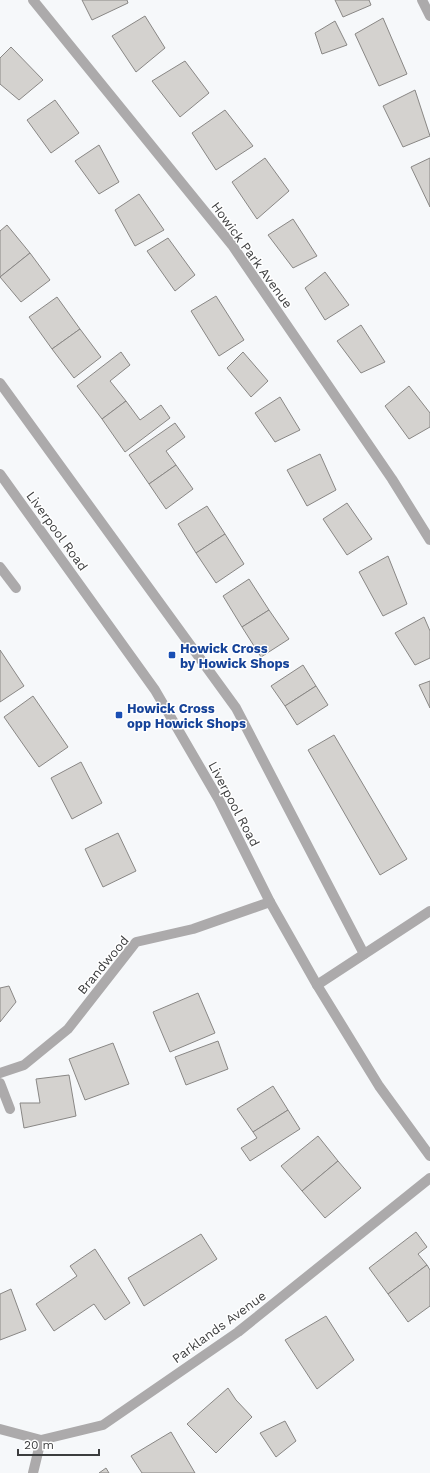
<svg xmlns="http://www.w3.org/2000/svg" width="430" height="1473" viewBox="0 0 430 1473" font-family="'Work Sans',sans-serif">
  <rect width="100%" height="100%" fill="#f6f8fa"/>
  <!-- building -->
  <g fill="#d4d2cf" stroke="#898785">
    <polygon points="82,0 127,0 128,3 92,20"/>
    <polygon points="335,0 369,0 371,5 343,17"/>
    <polygon points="145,16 165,48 136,72 112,36"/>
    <polygon points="383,18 407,74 379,86 355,34"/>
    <polygon points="335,21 347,45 322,54 315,33"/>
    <polygon points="11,47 43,80 19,100 0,84 0,58"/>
    <polygon points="185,61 209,93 180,117 152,81"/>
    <polygon points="415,90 430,136 403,147 383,106"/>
    <polygon points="55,100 79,133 51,153 27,120"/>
    <polygon points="225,110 253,146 216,170 192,133"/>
    <polygon points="99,145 119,182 99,194 75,161"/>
    <polygon points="265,158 289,191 257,219 232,182"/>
    <polygon points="430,158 430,207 411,167"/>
    <polygon points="139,194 164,230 135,246 115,210"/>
    <polygon points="293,219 317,256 293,268 268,235"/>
    <polygon points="7,225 30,253 0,277 0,231"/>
    <polygon points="168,238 195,275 175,291 147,251"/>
    <polygon points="30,253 50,280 21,302 0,277"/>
    <polygon points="325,272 349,305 325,320 305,288"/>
    <polygon points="216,296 244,340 219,356 191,311"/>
    <polygon points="57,297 80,329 52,349 29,317"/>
    <polygon points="361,325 385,362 361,373 337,341"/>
    <polygon points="80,329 101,357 74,378 52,349"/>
    <polygon points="121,352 130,365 110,381 126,401 102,419 77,386"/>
    <polygon points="243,352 268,381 251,397 227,368"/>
    <polygon points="409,386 430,413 430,427 409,439 385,406"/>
    <polygon points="280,397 300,430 275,442 255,413"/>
    <polygon points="126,401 140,420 161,405 170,418 125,452 102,419"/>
    <polygon points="175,423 185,437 166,451 176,465 149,484 129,455"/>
    <polygon points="320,454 336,490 307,506 287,470"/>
    <polygon points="176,465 193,489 166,509 149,484"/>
    <polygon points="347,503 372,539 347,555 323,519"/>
    <polygon points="207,506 225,534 196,553 178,524"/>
    <polygon points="225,534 244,564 216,583 196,553"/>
    <polygon points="388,556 407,604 383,616 359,572"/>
    <polygon points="249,579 269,610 242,627 223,596"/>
    <polygon points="269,610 289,639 261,657 242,627"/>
    <polygon points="424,617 430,631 430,658 415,665 395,633"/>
    <polygon points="0,650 24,686 0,702"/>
    <polygon points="303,665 316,686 285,706 271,686"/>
    <polygon points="430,681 430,708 419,685"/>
    <polygon points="316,686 328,705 297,725 285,706"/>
    <polygon points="33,696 68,747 39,767 4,717"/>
    <polygon points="334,735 407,859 380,875 308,750"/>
    <polygon points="81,762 102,803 72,819 51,778"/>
    <polygon points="118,833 136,871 103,887 85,849"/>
    <polygon points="9,986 16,1002 0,1022 0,988"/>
    <polygon points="198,993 215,1033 170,1052 153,1012"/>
    <polygon points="218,1041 228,1069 186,1085 175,1057"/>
    <polygon points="113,1043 129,1084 85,1100 69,1059"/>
    <polygon points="69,1075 76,1116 24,1128 20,1103 40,1103 36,1079"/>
    <polygon points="273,1086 288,1110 253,1132 237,1109"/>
    <polygon points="288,1110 300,1129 250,1161 241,1148 257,1138 253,1132"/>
    <polygon points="318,1136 338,1161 302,1191 281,1166"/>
    <polygon points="338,1161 361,1188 325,1218 302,1191"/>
    <polygon points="416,1232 427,1247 418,1254 427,1265 388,1294 369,1268"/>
    <polygon points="201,1234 217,1259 144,1306 128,1278"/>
    <polygon points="95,1249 130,1303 105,1320 94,1304 54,1331 36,1304 77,1276 70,1266"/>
    <polygon points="427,1265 430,1270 430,1306 408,1322 388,1294"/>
    <polygon points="11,1289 26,1330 0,1340 0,1294"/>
    <polygon points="326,1316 354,1360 317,1389 285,1340"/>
    <polygon points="228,1388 236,1400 252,1417 216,1453 187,1424"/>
    <polygon points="285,1421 296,1441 276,1457 260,1433"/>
    <polygon points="171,1432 195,1473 142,1473 131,1456"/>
    <polygon points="106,1468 109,1473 99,1473"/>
  </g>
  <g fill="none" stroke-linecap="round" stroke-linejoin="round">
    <!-- minor -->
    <g stroke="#acaaab" stroke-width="10">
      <polyline points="33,0 232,245 392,479 430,540"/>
      <polyline points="422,0 430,16"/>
      <polyline points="0,383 236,708 364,954"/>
      <polyline points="0,474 155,690 219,800 270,902 317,985 379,1086 430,1156"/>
      <polyline points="0,567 16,588"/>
      <polyline points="317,985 430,911"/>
      <polyline points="0,1073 24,1065 68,1029 136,942 193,929 270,902"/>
      <polyline points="0,1083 10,1109"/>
      <polyline points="0,1429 41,1440 103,1425 238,1332 430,1178"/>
      <polyline points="33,1473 41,1440"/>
    </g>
  </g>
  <!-- markers -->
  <g fill="#1a4fb4" stroke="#fff" stroke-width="1.5">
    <rect x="168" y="651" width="8" height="8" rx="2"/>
    <rect x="115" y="711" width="8" height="8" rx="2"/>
  </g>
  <g text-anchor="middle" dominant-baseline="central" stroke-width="3" stroke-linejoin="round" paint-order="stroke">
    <!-- street labels -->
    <g font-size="13" fill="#3c3d3e" stroke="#fff">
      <text transform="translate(252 255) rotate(54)">Howick Park Avenue</text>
      <text transform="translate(57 531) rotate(54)">Liverpool Road</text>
      <text transform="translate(234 804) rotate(62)">Liverpool Road</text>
      <text transform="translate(103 965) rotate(-50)">Brandwood</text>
      <text transform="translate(219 1327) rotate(-36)">Parklands Avenue</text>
    </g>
    <!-- transit labels -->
    <g font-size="13" font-weight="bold" fill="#164399" stroke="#fff" text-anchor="start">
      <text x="180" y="648">Howick Cross<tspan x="180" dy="15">by Howick Shops</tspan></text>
      <text x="127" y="708">Howick Cross<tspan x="127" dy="15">opp Howick Shops</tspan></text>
    </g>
  </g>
  <!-- scale -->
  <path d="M18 1449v6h81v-6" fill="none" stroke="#3c3d3e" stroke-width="2"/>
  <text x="24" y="1449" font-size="12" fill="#3c3d3e" stroke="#ffffff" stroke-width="3" paint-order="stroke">20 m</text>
</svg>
